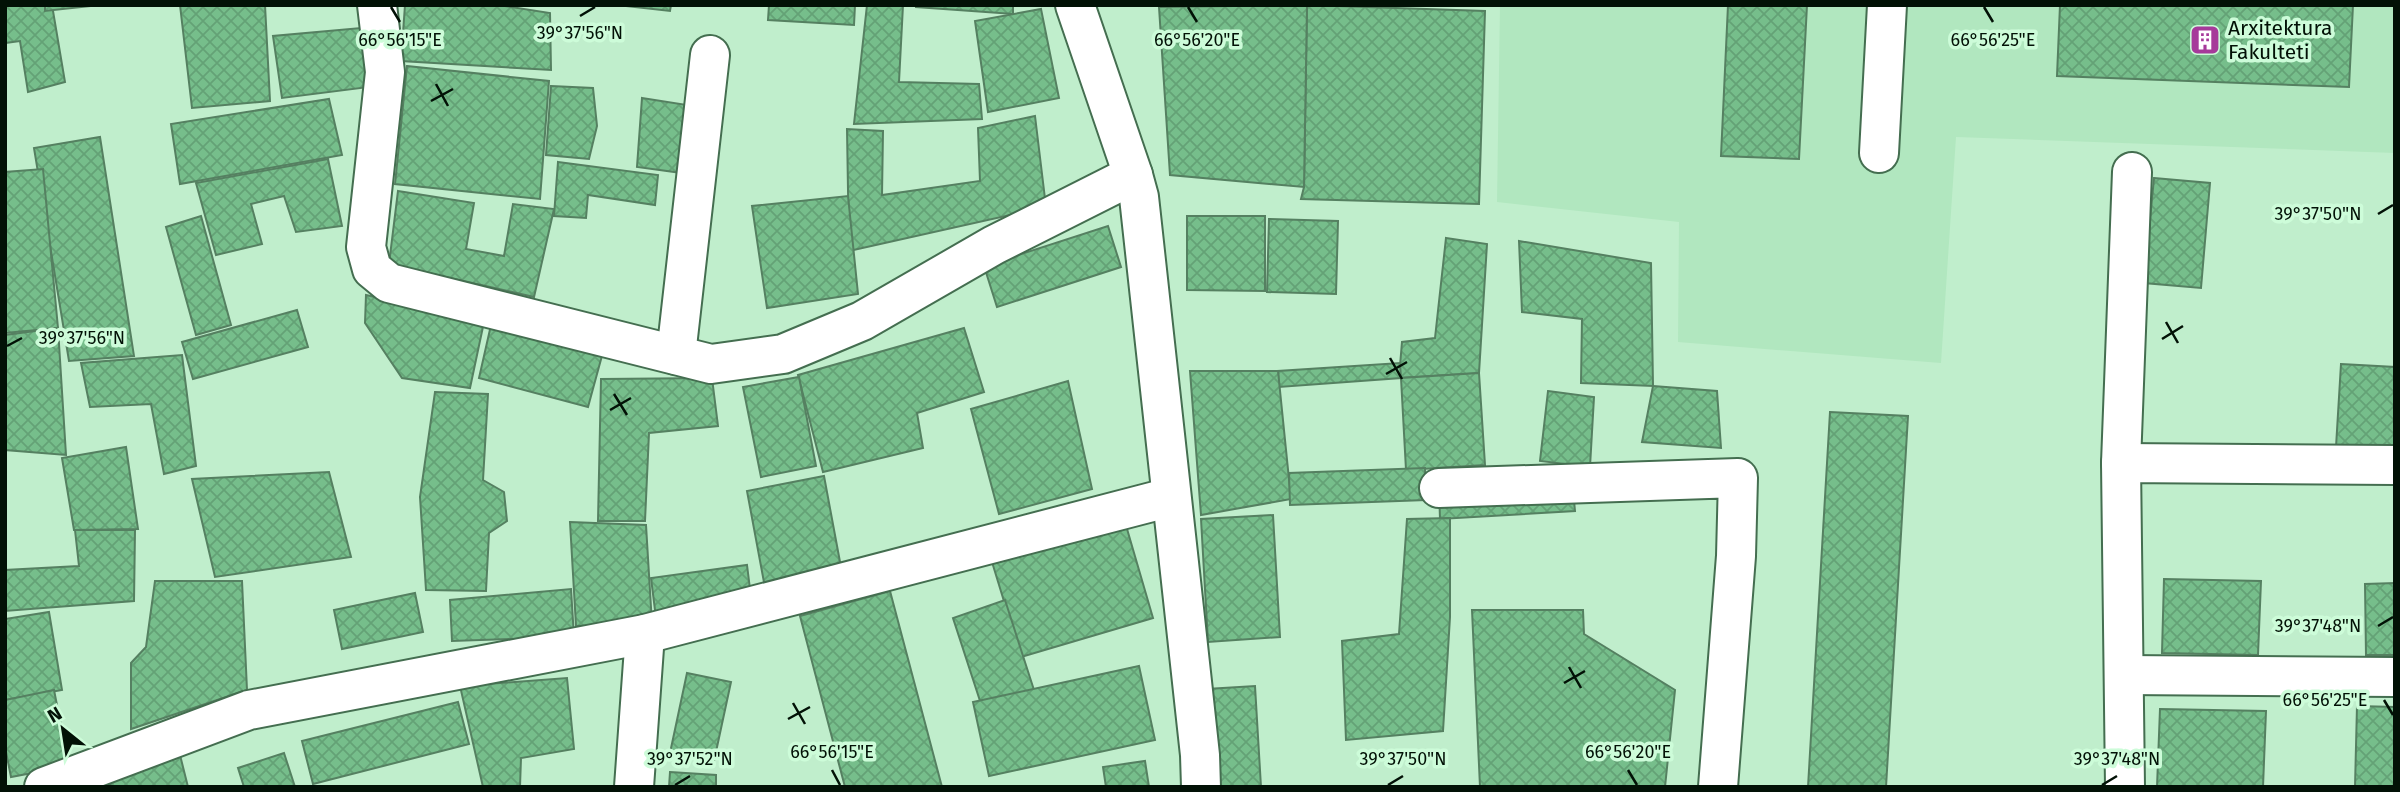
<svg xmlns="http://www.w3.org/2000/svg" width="2400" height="792" viewBox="0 0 2400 792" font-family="'Fira Sans',sans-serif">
  <defs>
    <pattern id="building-cross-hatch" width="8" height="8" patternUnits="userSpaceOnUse" patternTransform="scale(1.75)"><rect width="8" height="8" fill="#76be8b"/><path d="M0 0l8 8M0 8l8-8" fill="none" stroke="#64a276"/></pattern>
  </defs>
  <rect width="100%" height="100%" fill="#c0eecc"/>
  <!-- built -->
  <polygon fill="#b1e7bf" points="1500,5 2395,5 2395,153 1956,137 1941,363 1678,342 1679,222 1497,202"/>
  <!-- building -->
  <g fill="url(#building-cross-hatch)" stroke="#558061" stroke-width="2">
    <polygon points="5,5 52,5 65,82 28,92 20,41 5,43"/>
    <polygon points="45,5 100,5 45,11"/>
    <polygon points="180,5 265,5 270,101 192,108"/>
    <polygon points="405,5 498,5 550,13 551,70 401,61"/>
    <polygon points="617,5 671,5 670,11"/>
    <polygon points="769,5 855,5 854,25 768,20"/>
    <polygon points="867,5 903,5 899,82 979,84 982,119 854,124"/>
    <polygon points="916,5 1013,5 1013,14 916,7"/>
    <polygon points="1307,5 1485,11 1479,204 1301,199 1304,187"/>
    <polygon points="1307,5 1304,187 1170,175 1159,7"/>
    <polygon points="1728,5 1807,5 1799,159 1721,156"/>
    <polygon points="2060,5 2353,5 2349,87 2057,76"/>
    <polygon points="1041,9 1059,98 988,112 975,21"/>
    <polygon points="372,27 377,86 282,98 273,36"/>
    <polygon points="407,66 549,81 540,199 395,184"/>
    <polygon points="551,86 593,88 597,126 589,159 546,155"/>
    <polygon points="642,98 687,105 682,173 637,167"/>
    <polygon points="329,99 342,155 180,184 171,124"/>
    <polygon points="1035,116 1046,207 849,251 847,129 883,131 882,195 980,181 978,128"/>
    <polygon points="100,137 134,356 69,361 34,148"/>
    <polygon points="328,159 342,226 296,232 284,196 251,204 262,244 216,255 196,183"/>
    <polygon points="558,162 658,175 655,205 588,195 586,218 554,216"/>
    <polygon points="43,169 58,328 5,333 5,172"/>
    <polygon points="2154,178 2210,183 2201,288 2144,283"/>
    <polygon points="398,191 474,203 466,249 504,256 513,204 554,209 534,297 389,264"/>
    <polygon points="848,196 858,294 767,308 752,206"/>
    <polygon points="201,216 231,325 196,335 166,227"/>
    <polygon points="1187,216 1265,216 1265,291 1187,290"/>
    <polygon points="1269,219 1338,221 1336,294 1267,292"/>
    <polygon points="1108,226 1121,267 997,307 984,266"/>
    <polygon points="1446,238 1487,244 1479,373 1399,378 1402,342 1435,338"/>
    <polygon points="1519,241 1651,263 1653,386 1581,383 1582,319 1522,312"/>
    <polygon points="366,295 484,322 470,388 402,378 365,323"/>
    <polygon points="297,310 308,347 193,379 182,342"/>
    <polygon points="491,325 603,352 588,407 479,378"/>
    <polygon points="58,328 66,455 5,450 5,335"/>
    <polygon points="964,328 984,392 917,413 923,448 823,472 798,375"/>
    <polygon points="182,355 196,466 164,474 151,404 90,407 81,363"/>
    <polygon points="1400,363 1401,378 1279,387 1278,371"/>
    <polygon points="2341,364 2395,367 2395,450 2336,447"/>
    <polygon points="1190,371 1278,371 1291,499 1201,515"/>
    <polygon points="1479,373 1485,465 1406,470 1401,378"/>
    <polygon points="799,377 816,466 761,477 743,387"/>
    <polygon points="712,378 718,426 649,433 645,521 598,521 601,379"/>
    <polygon points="1068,381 1092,489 999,514 971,409"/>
    <polygon points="1653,386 1717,391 1721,448 1642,442"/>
    <polygon points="1548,391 1594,397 1590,467 1540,461"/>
    <polygon points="435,392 488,394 483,480 504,492 507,521 489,533 486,591 426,590 420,497"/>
    <polygon points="1830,412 1908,416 1886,787 1808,787"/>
    <polygon points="126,447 138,529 74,530 62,458"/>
    <polygon points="1425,468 1426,500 1290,505 1289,473"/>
    <polygon points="329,472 351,557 215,577 192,479"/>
    <polygon points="824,476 843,578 766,593 747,491"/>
    <polygon points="1572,480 1575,511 1440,519 1439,488"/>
    <polygon points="1273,515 1280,637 1208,642 1201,519"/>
    <polygon points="1450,518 1450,617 1443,731 1346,740 1342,641 1399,634 1407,519"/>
    <polygon points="570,522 646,525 652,624 576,626"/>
    <polygon points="1125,522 1153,618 1021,657 992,562"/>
    <polygon points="75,530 135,530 134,601 5,611 5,570 79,566"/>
    <polygon points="747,565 752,605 656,618 651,578"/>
    <polygon points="2164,579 2261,581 2258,655 2162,653"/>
    <polygon points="155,581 242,581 247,690 131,729 131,663 146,647"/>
    <polygon points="2395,583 2395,655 2366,655 2365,584"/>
    <polygon points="571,589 574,637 452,641 450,600"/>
    <polygon points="890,591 942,787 845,787 800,616"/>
    <polygon points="415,593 423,632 342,649 334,610"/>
    <polygon points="1005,600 1034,690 982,707 953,618"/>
    <polygon points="1472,610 1583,610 1584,634 1675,690 1665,787 1480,787"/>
    <polygon points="49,612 62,690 6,700 5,619"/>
    <polygon points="1139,666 1155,740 989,776 973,702"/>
    <polygon points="687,673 731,682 714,761 670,753"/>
    <polygon points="567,678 574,749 521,758 520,787 483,787 460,686"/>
    <polygon points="1255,686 1261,787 1212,787 1207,689"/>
    <polygon points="54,690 69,766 11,777 5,747 5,700"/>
    <polygon points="458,702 469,744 313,784 302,741"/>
    <polygon points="2357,706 2395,707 2395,787 2355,787"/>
    <polygon points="2160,709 2266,711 2263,787 2157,787"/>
    <polygon points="284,753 295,787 244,787 238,768"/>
    <polygon points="180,755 188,787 111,787 108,776"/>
    <polygon points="1145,761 1149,787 1106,787 1103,767"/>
    <polygon points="670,772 716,775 716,787 669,787"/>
  </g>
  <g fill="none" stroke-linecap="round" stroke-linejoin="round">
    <!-- minor casing -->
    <g stroke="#446e50" stroke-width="42">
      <g id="minor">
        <polyline points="377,5 385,72 366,247 372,269 389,283 711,364 783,354 862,321 994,245 1133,175"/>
        <polyline points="1075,5 1133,175 1139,197 1200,755 1201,787"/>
        <polyline points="1879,153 1887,5"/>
        <polyline points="676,355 710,55"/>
        <polyline points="2121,463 2132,172"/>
        <polyline points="1439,488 1738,478 1736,556 1718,787"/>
        <polyline points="2124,675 2395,677"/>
        <polyline points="44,787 249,710 645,634 1171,497"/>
        <polyline points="634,787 645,634"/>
        <polyline points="2125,787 2121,463 2395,465"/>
      </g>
    </g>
    <!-- minor -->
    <use href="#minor" stroke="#fff" stroke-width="38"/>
  </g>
  <!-- ticks -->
  <path fill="none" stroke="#021106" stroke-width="2.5" d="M391 7 400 22M1188 7 1197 22M1984 7 1993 22M580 16 595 7M436 84 448 106M431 101 453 89M2378 214 2393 205M2166 322 2178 343M2162 339 2183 326M7 346 22 338M1390 358 1402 379M1386 374 1407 362M614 394 627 415M610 410 631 398M2378 626 2393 617M1569 667 1581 688M1564 683 1585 671M2384 700 2393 715M793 703 805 724M788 719 810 707M832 770 840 785M1628 770 1637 785M675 785 690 776M1388 785 1403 776M2102 785 2117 776"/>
  <!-- icons -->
  <defs>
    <g id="building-square" transform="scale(1.575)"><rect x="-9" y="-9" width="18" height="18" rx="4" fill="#a63a9a" stroke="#cdfcd9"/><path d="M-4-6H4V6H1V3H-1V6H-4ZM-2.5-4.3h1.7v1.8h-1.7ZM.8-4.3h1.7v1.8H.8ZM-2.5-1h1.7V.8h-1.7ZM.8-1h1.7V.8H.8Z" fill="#fff"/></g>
  </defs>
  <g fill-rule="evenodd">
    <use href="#building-square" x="2205" y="40"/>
  </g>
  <g text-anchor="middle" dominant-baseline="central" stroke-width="7" stroke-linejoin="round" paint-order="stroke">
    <!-- poi labels -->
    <g font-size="21" fill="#021106" stroke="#cdfcd9" text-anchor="start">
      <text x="2228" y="28">Arxitektura<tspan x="2228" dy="24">Fakulteti</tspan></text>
    </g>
  </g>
  <g font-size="18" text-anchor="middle" fill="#021106" stroke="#cdfcd9" stroke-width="7" stroke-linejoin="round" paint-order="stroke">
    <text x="580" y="39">39°37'56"N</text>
    <text x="1993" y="46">66°56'25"E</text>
    <text x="400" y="46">66°56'15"E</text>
    <text x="1197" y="46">66°56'20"E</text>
    <text x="2318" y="220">39°37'50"N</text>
    <text x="82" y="344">39°37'56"N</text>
    <text x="2318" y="632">39°37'48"N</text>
    <text x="2325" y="706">66°56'25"E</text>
    <text x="832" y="758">66°56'15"E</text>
    <text x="1628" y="758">66°56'20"E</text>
    <text x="690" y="765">39°37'52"N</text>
    <text x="1403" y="765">39°37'50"N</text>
    <text x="2117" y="765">39°37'48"N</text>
  </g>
  <!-- border -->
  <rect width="2400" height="792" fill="none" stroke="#021106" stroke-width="14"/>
  <!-- north arrow -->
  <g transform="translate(63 729) rotate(330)" stroke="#cdfcd9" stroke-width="5" paint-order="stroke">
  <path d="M0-5L12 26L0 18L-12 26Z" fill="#021106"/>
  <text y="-10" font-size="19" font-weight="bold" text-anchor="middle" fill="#021106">N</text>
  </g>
</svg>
